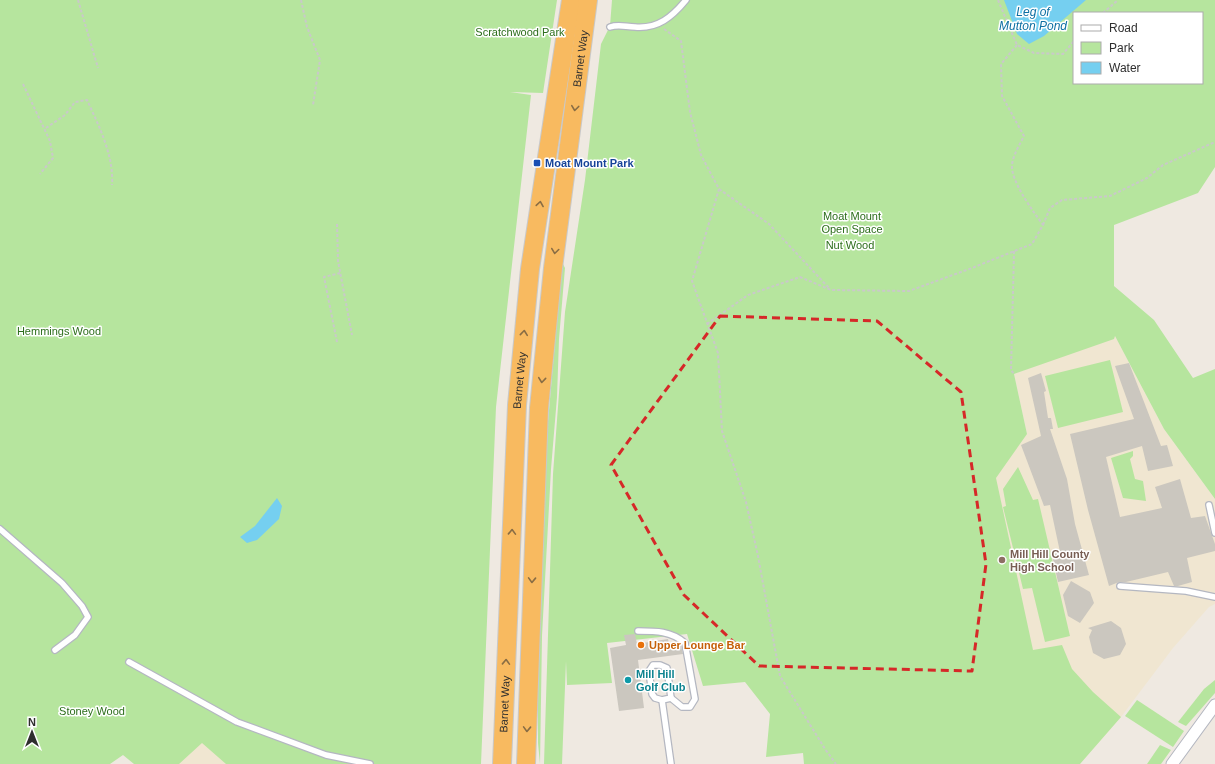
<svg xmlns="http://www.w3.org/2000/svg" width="1215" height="764" viewBox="0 0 1215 764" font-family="Helvetica,sans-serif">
  <rect width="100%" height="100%" fill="#efe9e1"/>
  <!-- education -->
  <g fill="#f0e6d1">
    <polygon points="1115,336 1164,429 1215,499 1215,604 1209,607 1173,648 1121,717 1080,764 930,449 1027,434 1014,374"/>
    <polygon points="196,735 245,764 173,764"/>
  </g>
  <!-- green -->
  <g fill="#b6e59e" fill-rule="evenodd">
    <polygon points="0,0 557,0 543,93 510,92 531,95 496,407 481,764 226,764 202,743 179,764 134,764 123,755 110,764 0,764"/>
    <path d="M612 0H1215V167L1198 193 1114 225V286L1154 320 1193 378 1215 369V499L1164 429 1115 336 1114 339 1014 374 1027 434 996 478 1033 650 1062 645 1072 669 1093 692 1121 717 1080 764H804L803 753 766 757 770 714 745 682 703 686 687 634 607 643 612 683 567 685 566 661 562 764H544L553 474 565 312 585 180 601 44 610 26ZM1074 13H1202V83H1074Z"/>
    <polygon points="562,262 565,268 559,339 557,397 551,469 542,636 540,764 538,743 538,684 547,433"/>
    <polygon points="1110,360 1123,412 1058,428 1045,376"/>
    <polygon points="1133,451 1133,456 1130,459 1135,479 1143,481 1146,501 1123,498 1111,458"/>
    <polygon points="1018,467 1033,500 1038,499 1070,636 1045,642 1032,588 1023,589 1003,507 1006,506 1003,489"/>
    <polygon points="1215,680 1215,693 1186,726 1178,722 1204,689"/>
    <polygon points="1137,700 1184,731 1173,747 1125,716"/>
    <polygon points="1160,745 1171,750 1161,764 1147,764"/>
  </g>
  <!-- water -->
  <g fill="#75cff0">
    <polygon points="1004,0 1086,0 1044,36 1029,44 1017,34"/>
    <polygon points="277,498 282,506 279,519 257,540 247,543 240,537 255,526"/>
  </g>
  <!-- building -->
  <g fill="#cbc7bf">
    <polygon points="1129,363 1161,446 1167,445 1173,466 1148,471 1142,446 1106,457 1120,517 1162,508 1155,487 1180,479 1191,518 1205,516 1215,544 1215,551 1187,558 1192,582 1178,586 1174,586 1168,572 1126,582 1119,582 1109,586 1088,510 1070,434 1134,419 1115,366"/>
    <polygon points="1041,373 1046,391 1044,392 1048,418 1051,418 1053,429 1050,429 1067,479 1075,524 1089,575 1058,582 1052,555 1060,552 1050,505 1044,506 1021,445 1041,436 1028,378"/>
    <polygon points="1071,581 1090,592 1094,603 1080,623 1068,616 1063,595"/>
    <polygon points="1111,621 1121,628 1126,644 1120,655 1104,659 1093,653 1089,637 1092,630 1088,628"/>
    <polygon points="635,634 637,644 668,639 670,648 681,646 683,654 638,660 644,708 619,711 610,648 626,645 624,635"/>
  </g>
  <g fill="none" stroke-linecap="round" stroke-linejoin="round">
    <!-- service casing -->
    <g stroke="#b4b7c1" stroke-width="8">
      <g id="service">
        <path d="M610 27C619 24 626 27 635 27 658 29 672 17 686 0"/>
        <polyline points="1209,505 1215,533"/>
        <polyline points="0,529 62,583 82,606 88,617 75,635 55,650"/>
        <polyline points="1120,586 1186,591 1215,597"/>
        <path d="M638 631C656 631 671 631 685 643L695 699 690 707H682L671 698"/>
        <polyline points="129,662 237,722 326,755 370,764"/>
        <polygon points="653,665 660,665 667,668 671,698 662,700 655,698 652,694 649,671"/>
        <polyline points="662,700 671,764"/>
      </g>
    </g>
    <!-- minor casing -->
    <g stroke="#b4b7c1" stroke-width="13">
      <polyline id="minor" points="1172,764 1215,705"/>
    </g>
    <!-- trunk casing -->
    <g stroke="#c9c9c9" stroke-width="20">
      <g id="trunk">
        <path id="s1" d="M502 764 517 405 530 269 571 0"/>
        <path id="s2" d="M526 764 539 408 553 268 588 0"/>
      </g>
    </g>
    <!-- path -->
    <g stroke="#c9c9c9" stroke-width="2" stroke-dasharray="3 2" stroke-linecap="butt">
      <polyline points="78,0 98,68"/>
      <polyline points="301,0 307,27 320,60 313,105"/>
      <polyline points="998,0 1017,45 1034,53 1063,54 1074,41"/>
      <polyline points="1103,13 1118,0"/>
      <polyline points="664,29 681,41 690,112 701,155 719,189 692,281 718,353 722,431 746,502 758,556 780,676 825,749 836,764"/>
      <polyline points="23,84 50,141 53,158 40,174"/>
      <path d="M46 128 65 115 75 102 87 100C99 126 114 156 112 185"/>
      <polyline points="719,189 769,224 829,288"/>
      <polyline points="337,224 338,261 352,335"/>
      <polyline points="1043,225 1050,208 1062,200 1110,196 1147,178 1163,165 1215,142"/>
      <polyline points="1014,251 1011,370 1014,374"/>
      <path d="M707 324 748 295 800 277 831 290 909 291 972 268 1032 244 1043 225C1033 211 1011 182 1012 165 1013 155 1020 144 1024 136L1002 96 1001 64 1017 45"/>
      <polyline points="337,342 324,277 340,273"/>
    </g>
    <!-- service -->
    <use href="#service" stroke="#fff" stroke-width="5.5"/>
    <!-- minor -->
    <use href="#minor" stroke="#fff" stroke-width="11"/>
    <!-- trunk -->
    <use href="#trunk" stroke="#f8ba60" stroke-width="18"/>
  </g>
  <!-- one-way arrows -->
  <defs><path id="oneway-chevron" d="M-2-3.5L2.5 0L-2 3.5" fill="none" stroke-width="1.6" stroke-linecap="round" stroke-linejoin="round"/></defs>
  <g stroke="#896d44">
    <use href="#oneway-chevron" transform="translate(575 108) rotate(97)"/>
    <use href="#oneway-chevron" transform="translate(540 204) rotate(-81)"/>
    <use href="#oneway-chevron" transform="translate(555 251) rotate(98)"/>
    <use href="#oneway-chevron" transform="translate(524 333) rotate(-84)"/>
    <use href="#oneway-chevron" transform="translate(542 380) rotate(96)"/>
    <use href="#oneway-chevron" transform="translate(512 532) rotate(-88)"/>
    <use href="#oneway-chevron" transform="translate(532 580) rotate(92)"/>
    <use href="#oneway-chevron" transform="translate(506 662) rotate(-88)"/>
    <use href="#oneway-chevron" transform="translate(527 729) rotate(92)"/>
  </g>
  <!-- marked area -->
  <path fill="none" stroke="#d62828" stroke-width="3" stroke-dasharray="8 5" stroke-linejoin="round" d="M720 316 877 321 961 392 986 564 972 671 759 666 684 595 611 465Z"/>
  <!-- markers -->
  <rect fill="#1a4fb4" stroke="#fff" stroke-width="1.5" x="533" y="159" width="8" height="8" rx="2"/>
  <circle fill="#8d6e63" stroke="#fff" stroke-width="1.5" cx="1002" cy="560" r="4"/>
  <circle fill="#e8710a" stroke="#fff" stroke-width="1.5" cx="641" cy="645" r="4"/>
  <circle fill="#0f9aa8" stroke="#fff" stroke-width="1.5" cx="628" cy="680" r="4"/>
  <g text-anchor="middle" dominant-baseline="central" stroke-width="3" stroke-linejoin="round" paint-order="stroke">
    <!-- park labels -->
    <g font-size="11" fill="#2c6e1b" stroke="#fff">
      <text x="520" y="32">Scratchwood Park</text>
      <text x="852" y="216">Moat Mount<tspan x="852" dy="13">Open Space</tspan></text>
      <text x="850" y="245">Nut Wood</text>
      <text x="59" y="331">Hemmings Wood</text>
      <text x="92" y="711">Stoney Wood</text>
    </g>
    <!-- street labels -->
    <g font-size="11" fill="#2e2e2e" stroke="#fff">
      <text stroke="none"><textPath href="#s2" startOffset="708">Barnet Way</textPath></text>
      <text stroke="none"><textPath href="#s1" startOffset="384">Barnet Way</textPath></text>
      <text stroke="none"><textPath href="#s1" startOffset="60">Barnet Way</textPath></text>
    </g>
    <!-- transit labels -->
    <g font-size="11" font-weight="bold" fill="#164399" stroke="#fff" text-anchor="start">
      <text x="545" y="163">Moat Mount Park</text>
    </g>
    <!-- education labels -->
    <g font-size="11" font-weight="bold" fill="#785e54" stroke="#fff" text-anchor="start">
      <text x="1010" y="554">Mill Hill County<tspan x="1010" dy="13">High School</tspan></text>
    </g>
    <!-- food labels -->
    <g font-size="11" font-weight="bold" fill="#c56008" stroke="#fff" text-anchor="start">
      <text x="649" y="645">Upper Lounge Bar</text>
    </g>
    <!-- culture labels -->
    <g font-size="11" font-weight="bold" fill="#0d838f" stroke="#fff" text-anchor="start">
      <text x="636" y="674">Mill Hill<tspan x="636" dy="13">Golf Club</tspan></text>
    </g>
    <!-- water labels -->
    <g font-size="12" font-style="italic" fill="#0d6fa3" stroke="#fff">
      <text x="1033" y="12">Leg of<tspan x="1033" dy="14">Mutton Pond</tspan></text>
    </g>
  </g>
  <!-- legend -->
  <rect x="1073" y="12" width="130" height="72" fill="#ffffff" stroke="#ababab"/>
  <rect x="1081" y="25" width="20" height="6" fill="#ffffff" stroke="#ababab"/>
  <text x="1109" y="32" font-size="12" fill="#2e2e2e">Road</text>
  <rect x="1081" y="42" width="20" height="12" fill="#b6e59e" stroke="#ababab"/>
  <text x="1109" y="52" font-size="12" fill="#2e2e2e">Park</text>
  <rect x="1081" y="62" width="20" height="12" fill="#75cff0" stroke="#ababab"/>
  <text x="1109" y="72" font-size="12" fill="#2e2e2e">Water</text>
  <!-- north arrow -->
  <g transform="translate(32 732)" stroke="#ffffff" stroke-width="3" paint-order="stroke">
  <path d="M0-3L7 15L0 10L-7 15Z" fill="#2e2e2e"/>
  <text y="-6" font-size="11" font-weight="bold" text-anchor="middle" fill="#2e2e2e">N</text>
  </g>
</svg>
